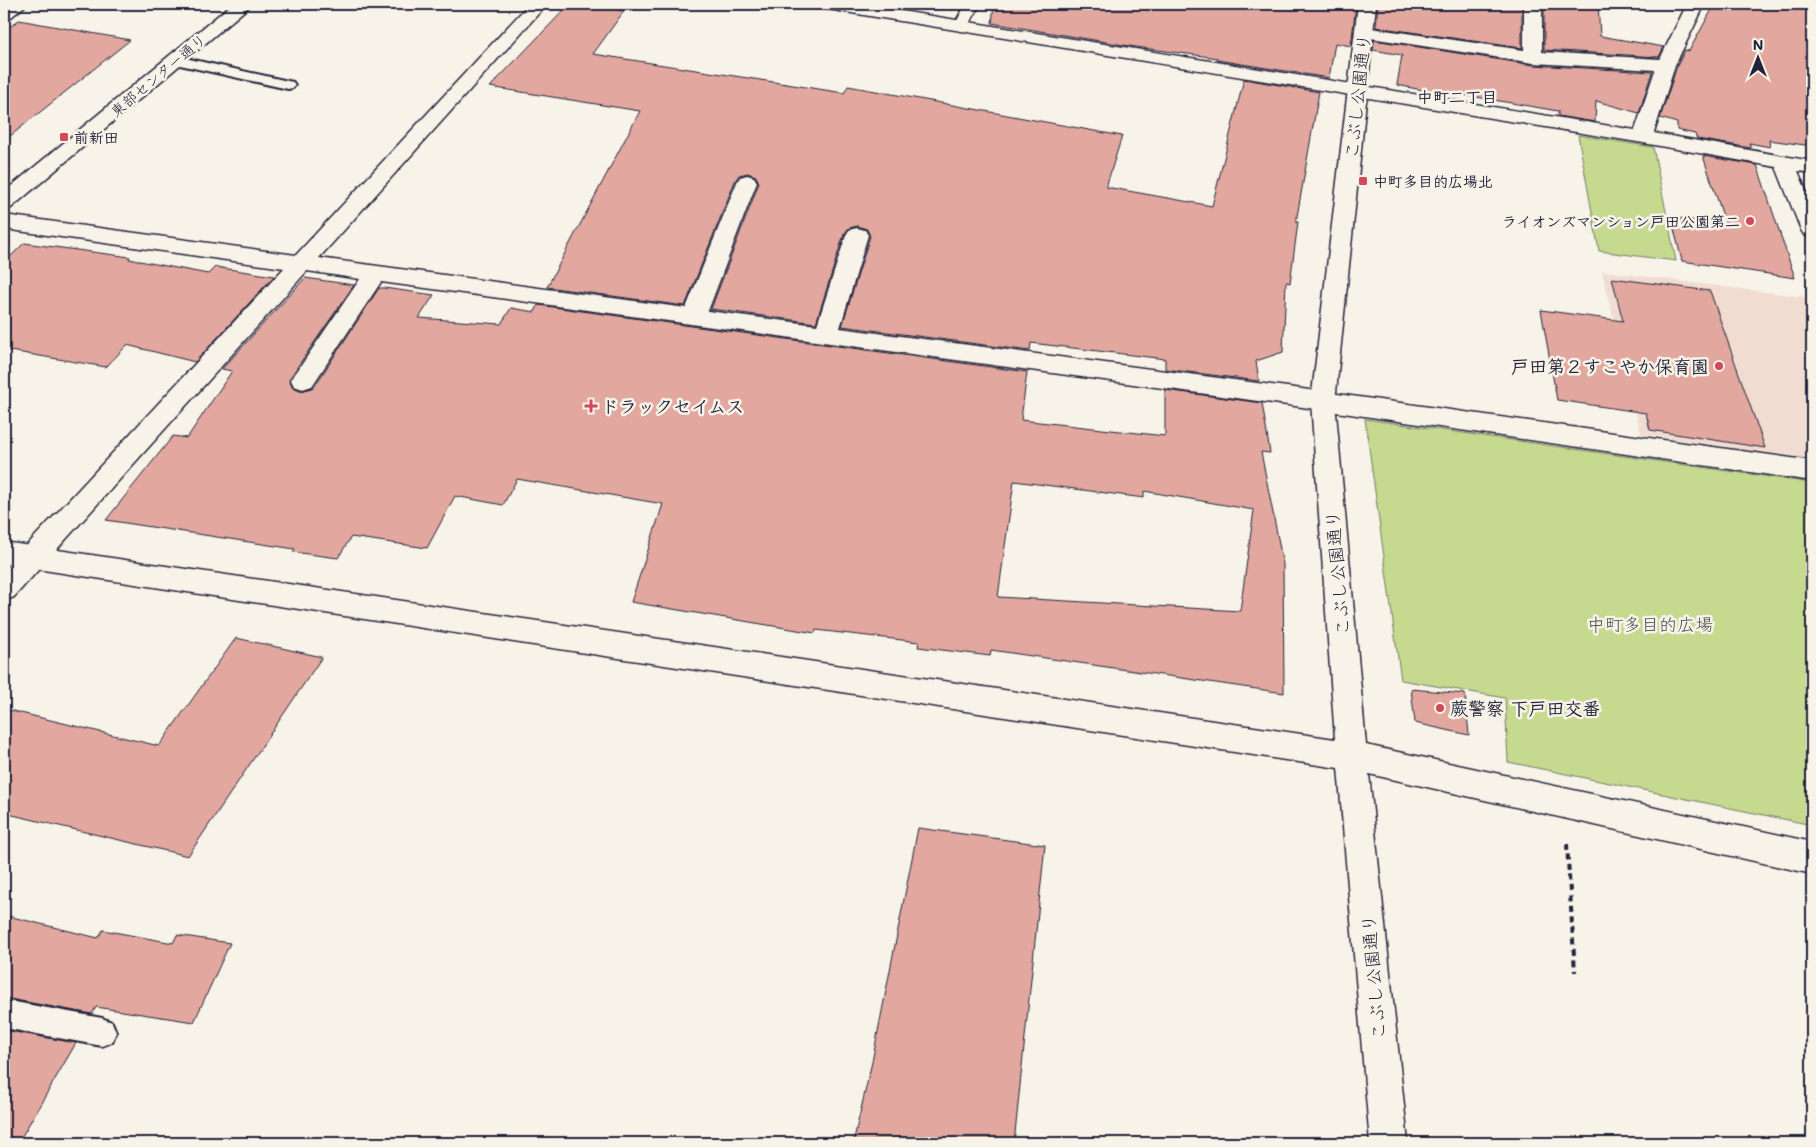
<svg xmlns="http://www.w3.org/2000/svg" width="1816" height="1147" viewBox="0 0 1816 1147" font-family="Mali,'Klee One',sans-serif">
  <rect width="100%" height="100%" fill="#f7f3e8"/>
  <filter id="ink" filterUnits="userSpaceOnUse"><feTurbulence type="fractalNoise" baseFrequency=".02" numOctaves="2"/><feDisplacementMap in="SourceGraphic" scale="10" xChannelSelector="R" yChannelSelector="G"/><feConvolveMatrix kernelMatrix="1 2 1 2 8 2 1 2 1" color-interpolation-filters="sRGB"/></filter>
  <g filter="url(#ink)">
    <!-- built -->
    <polygon fill="#f1dcd2" points="1602,271 1812,298 1812,461 1641,434"/>
    <!-- green -->
    <g fill="#c5d98f" stroke="#747e65">
      <polygon points="1578,135 1653,147 1676,261 1599,251"/>
      <polygon points="1365,419 1812,483 1812,825 1508,762 1505,698 1401,680"/>
    </g>
    <!-- building -->
    <g fill="#e2a89f" stroke="#22223b" fill-rule="evenodd">
      <polygon points="570,4 582,4 624,11 593,54 844,93 848,86 1122,136 1106,187 1212,206 1244,79 1319,92 1296,222 1298,222 1290,283 1286,282 1283,352 1256,361 1259,381 1165,369 1165,359 1031,343 1030,351 842,326 870,236 867,229 857,226 849,228 844,234 816,323 711,309 759,183 756,176 748,173 739,175 735,181 685,306 547,287 640,111 490,87"/>
      <polygon points="994,4 1356,4 1351,46 1335,43 1329,78 1217,60 1218,58 1136,47 992,23"/>
      <polygon points="1378,4 1522,5 1522,48 1376,27"/>
      <polygon points="1553,4 1598,4 1600,36 1664,47 1659,57 1544,50 1544,9 1552,10"/>
      <polygon points="1715,4 1812,4 1812,146 1769,140 1770,147 1749,143 1751,148 1697,139 1695,134 1677,130 1677,123 1660,118 1677,66 1685,50 1689,51"/>
      <polygon points="19,20 130,40 4,141 4,31"/>
      <polygon points="1374,40 1533,65 1652,72 1639,113 1596,101 1595,122 1558,116 1558,111 1447,92 1447,95 1397,85 1402,55 1373,50"/>
      <polygon points="1703,156 1757,165 1795,278 1682,261 1671,217 1726,225"/>
      <polygon points="24,243 130,257 129,259 208,274 215,267 274,276 195,362 127,345 106,367 4,350 4,263"/>
      <path d="M305 278 354 285 289 379 292 387 302 391 314 387 379 288H384L434 295 419 318 501 324 511 308 535 312 538 305 1027 372 1021 420 1165 436V390L1262 403 1270 453 1261 452 1283 564 1284 693 991 650 990 656 918 647 919 642 816 630 815 633 631 602 663 504 517 479 503 505 455 496 427 548 351 537 338 558 293 552 295 549 106 520 173 436 187 438 232 371 222 369ZM1014 481 1144 498V491L1254 510 1240 611 998 597Z"/>
      <polygon points="1612,278 1710,291 1765,448 1650,430 1646,413 1557,400 1541,310 1623,321"/>
      <polygon points="236,638 322,657 188,856 4,813 4,709 159,746"/>
      <polygon points="1411,689 1465,694 1469,735 1415,723"/>
      <polygon points="918,828 1045,845 1014,1143 853,1143 872,1062"/>
      <polygon points="4,915 98,938 103,930 173,943 177,935 230,943 194,1022 96,1007 92,1014 4,998"/>
      <polygon points="4,1030 76,1043 18,1143 4,1143"/>
    </g>
    <g fill="none" stroke-linecap="round" stroke-linejoin="round">
      <!-- lane casing -->
      <g stroke="#22223b" stroke-width="4">
        <g id="lane">
          <polygon points="966,4 980,4 966,29 956,29 954,26"/>
          <polygon points="176,56 288,81 293,82 295,85 293,88 288,89 171,63 169,60 171,57"/>
          <polygon points="4,1000 102,1018 112,1022 116,1032 112,1042 102,1046 4,1028"/>
        </g>
      </g>
      <!-- street casing -->
      <g stroke="#22223b" stroke-width="3">
        <g id="street">
          <polygon points="7,4 27,4 10,18 4,19 4,6"/>
          <polygon points="529,4 547,4 319,258 686,308 737,182 740,177 747,175 754,177 757,182 708,311 817,325 846,235 849,230 857,228 865,230 868,235 840,328 1295,388 1812,461 1812,481 1295,406 381,282 312,386 303,389 294,386 291,380 360,279 307,271 14,597 4,601 4,570 284,268 4,229 4,215 296,255"/>
          <polygon points="818,4 858,4 1635,130 1655,70 1533,63 1364,37 1358,36 1355,32 1358,28 1364,27 1524,50 1524,4 1542,4 1542,52 1660,59 1687,4 1705,4 1675,65 1654,133 1812,161 1812,173 1798,171 1812,205 1812,237 1804,235 1801,230 1776,167 1643,143 827,9 821,8"/>
        </g>
      </g>
      <!-- secondary casing -->
      <g stroke="#22223b" stroke-width="3">
        <g id="secondary">
          <polygon points="232,4 252,4 11,208 4,210 4,192"/>
          <polygon points="1358,4 1376,4 1335,402 1366,745 1812,842 1812,874 1369,774 1408,1143 1370,1143 1338,768 4,564 4,542 1335,739 1311,402"/>
        </g>
      </g>
      <!-- path -->
      <polyline stroke="#22223b" stroke-width="4" stroke-dasharray="6 4.5" stroke-linecap="butt" points="1567,844 1575,972"/>
      <!-- lane -->
      <use href="#lane" fill="#f7f3e8" fill-rule="evenodd"/>
      <!-- street -->
      <use href="#street" fill="#f7f3e8" fill-rule="evenodd"/>
      <!-- secondary -->
      <use href="#secondary" fill="#f7f3e8" fill-rule="evenodd"/>
    </g>
  </g>
  <!-- markers -->
  <g fill="#d1495b" stroke="#f7f3e8" stroke-width="2">
    <rect x="59" y="132" width="10" height="10" rx="2.5"/>
    <rect x="1358" y="176" width="10" height="10" rx="2.5"/>
    <circle cx="1750" cy="221" r="5"/>
    <circle cx="1719" cy="366" r="5"/>
    <path d="M588.5 398.5h5v5h5v5h-5v5h-5v-5h-5v-5h5z"/>
    <circle cx="1440" cy="708" r="5"/>
  </g>
  <g text-anchor="middle" dominant-baseline="central" stroke-width="5" stroke-linejoin="round" paint-order="stroke">
    <!-- far-street labels -->
    <g font-size="15" fill="#22223b" stroke="#f7f3e8">
      <text transform="translate(158 75) rotate(-40)">東部センター通り</text>
    </g>
    <!-- far-poi labels -->
    <g font-size="15" font-weight="bold" fill="#22223b" stroke="#f7f3e8" text-anchor="start">
      <text x="74" y="137">前新田</text>
      <text x="1373" y="181">中町多目的広場北</text>
      <text x="1740" y="221" text-anchor="end">ライオンズマンション戸田公園第二</text>
    </g>
    <!-- far-neighbourhood labels -->
    <g font-size="16" font-weight="bold" fill="#22223b" stroke="#f7f3e8">
      <text x="1457" y="96">中町二丁目</text>
    </g>
    <!-- street labels -->
    <g font-size="18" fill="#22223b" stroke="#f7f3e8">
      <text transform="translate(1357 96) rotate(-84)">こぶし公園通り</text>
      <text transform="translate(1337 573) rotate(-95)">こぶし公園通り</text>
      <text transform="translate(1373 977) rotate(-95)">こぶし公園通り</text>
    </g>
    <!-- poi labels -->
    <g font-size="18" font-weight="bold" fill="#22223b" stroke="#f7f3e8" text-anchor="start">
      <text x="1709" y="366" text-anchor="end">戸田第２すこやか保育園</text>
      <text x="601" y="406">ドラックセイムス</text>
      <text x="1450" y="708">蕨警察 下戸田交番</text>
    </g>
    <!-- park labels -->
    <g font-size="18" fill="#4b5050" stroke="#f7f3e8">
      <text x="1650" y="624">中町多目的広場</text>
    </g>
  </g>
  <!-- margin -->
  <rect width="1816" height="1147" fill="none" stroke="#f7f3e8" stroke-width="20"/>
  <rect x="10" y="10" width="1796" height="1127" fill="none" stroke="#22223b" stroke-width="2" filter="url(#ink)"/>
  <!-- north arrow -->
  <g transform="translate(1758 58)" stroke="#f7f3e8" stroke-width="4" paint-order="stroke">
  <path d="M0-4L9 19L0 12L-9 19Z" fill="#22223b"/>
  <text y="-8" font-size="14" font-weight="bold" text-anchor="middle" fill="#22223b">N</text>
  </g>
</svg>
